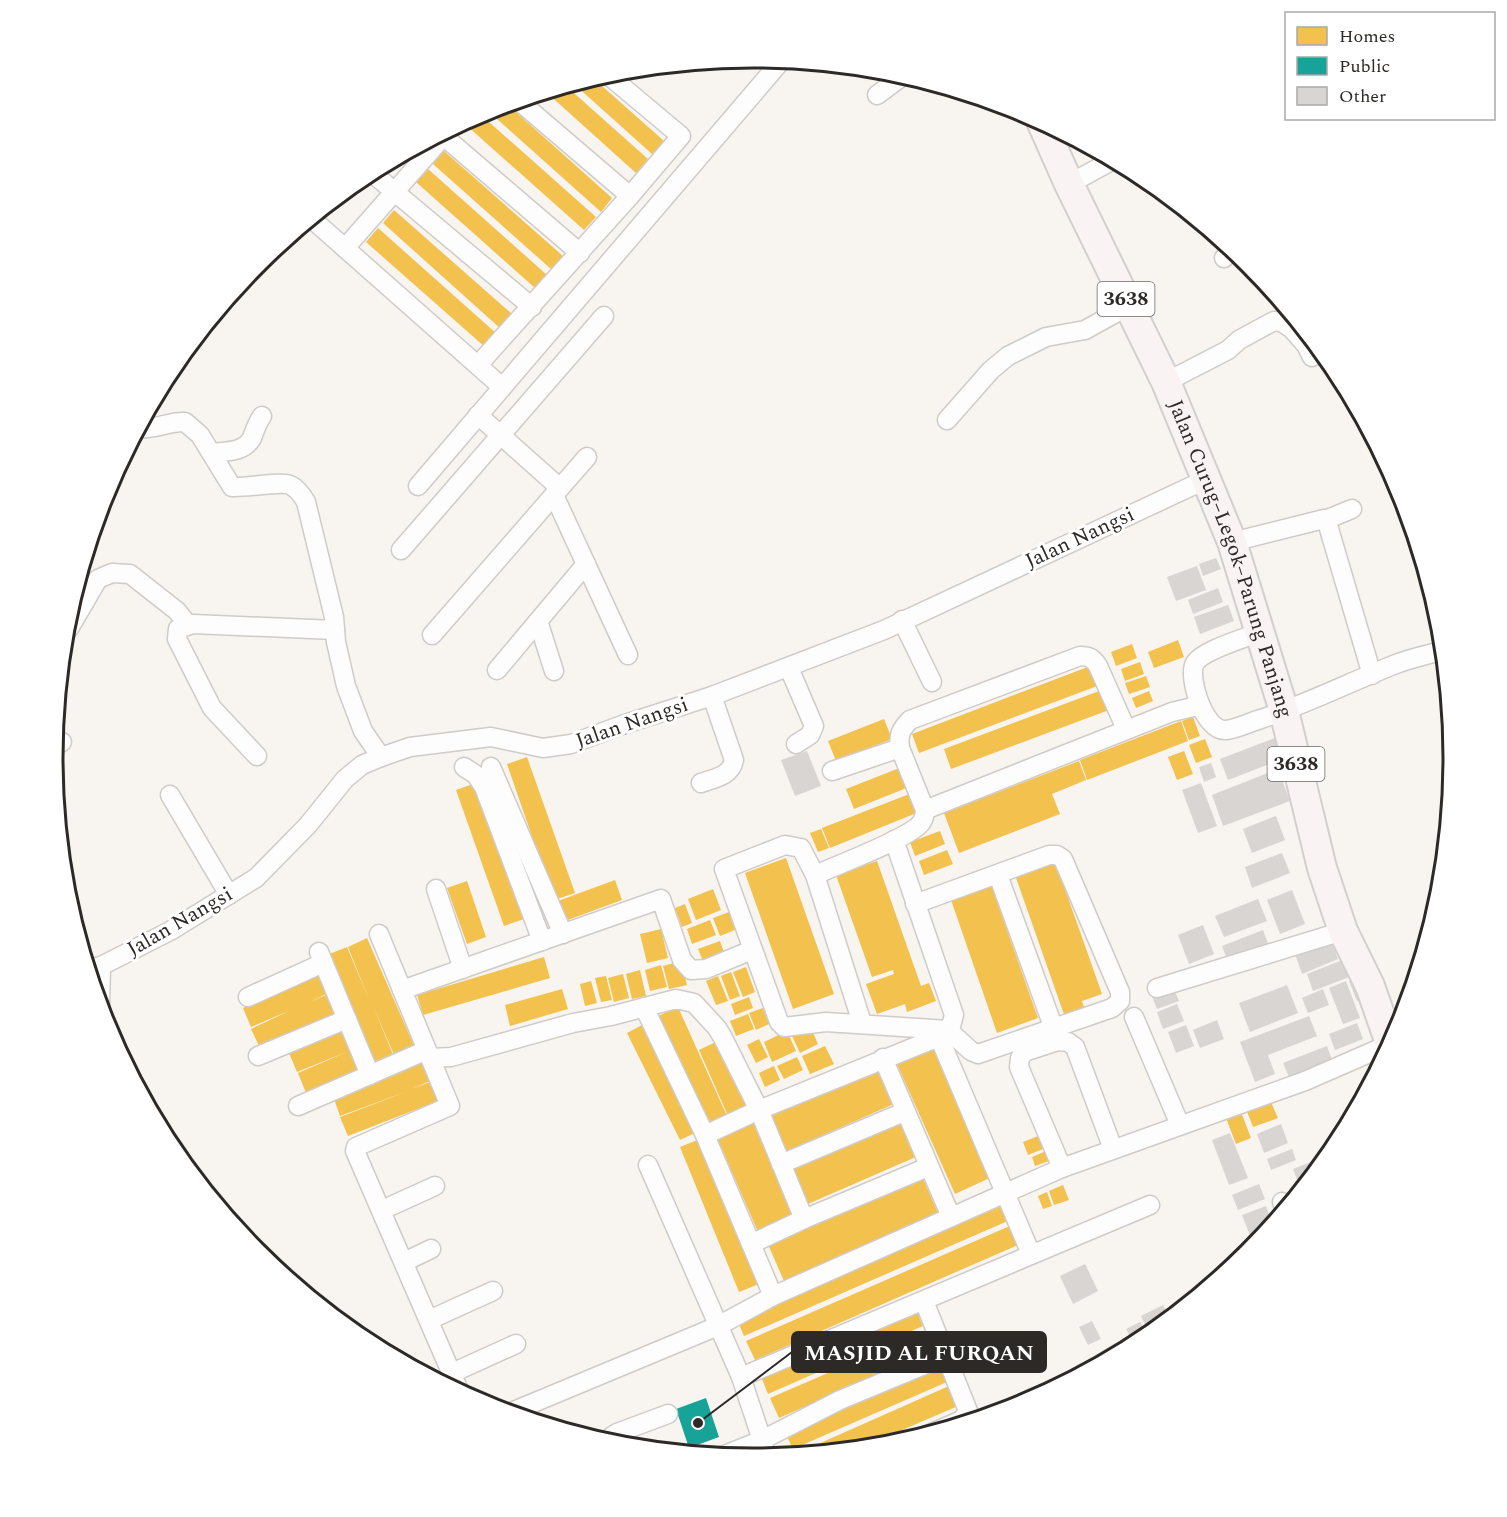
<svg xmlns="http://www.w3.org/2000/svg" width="1507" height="1517" viewBox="0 0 1507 1517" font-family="Spectral,serif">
  <rect width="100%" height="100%" fill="#f8f4f0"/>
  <!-- homes -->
  <g fill="#f2c14e">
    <polygon points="593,78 664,141 652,154 574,84"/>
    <polygon points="566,86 648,159 636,173 546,92"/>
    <polygon points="507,104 612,198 601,212 487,110"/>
    <polygon points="480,114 596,217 584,230 466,125 471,118"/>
    <polygon points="444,151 563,256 551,269 433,164"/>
    <polygon points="428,169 547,275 535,288 416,182"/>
    <polygon points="394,210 513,315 501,329 383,223"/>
    <polygon points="378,228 497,334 485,347 366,242"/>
    <polygon points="1178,640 1184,657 1154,668 1148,652"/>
    <polygon points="1132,644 1137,658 1116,666 1111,652"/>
    <polygon points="1140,662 1144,674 1125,681 1121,669"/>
    <polygon points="1093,665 1100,685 919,753 912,734"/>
    <polygon points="1146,676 1150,687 1129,694 1125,683"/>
    <polygon points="1102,690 1109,710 951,769 944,749"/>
    <polygon points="1149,691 1153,701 1136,708 1132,698"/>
    <polygon points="1193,717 1200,736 1189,740 1182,721"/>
    <polygon points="884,719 892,739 836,761 828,741"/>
    <polygon points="1181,721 1188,741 1087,780 1080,760"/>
    <polygon points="1205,739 1212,757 1196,763 1189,745"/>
    <polygon points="1184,751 1193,774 1177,780 1168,757"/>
    <polygon points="527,757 575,893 554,900 507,764"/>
    <polygon points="1079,761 1086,780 1052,794 1060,814 959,853 944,813"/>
    <polygon points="902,767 909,787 854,809 846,789"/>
    <polygon points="476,783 524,919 504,926 456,790"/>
    <polygon points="912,793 919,812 830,848 822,828"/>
    <polygon points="821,829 829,848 818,852 810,833"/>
    <polygon points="940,831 945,844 915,856 910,842"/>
    <polygon points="947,850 953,864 924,875 919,861"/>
    <polygon points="786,858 834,994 793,1009 745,873"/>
    <polygon points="1054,858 1102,994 1082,1001 1086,1013 1066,1020 1014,872"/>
    <polygon points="877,861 921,986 929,983 936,1001 907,1012 905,1004 877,1014 866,984 894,974 893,970 872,977 836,875"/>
    <polygon points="615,880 622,900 565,921 558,901"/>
    <polygon points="467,881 486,937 467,944 447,888"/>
    <polygon points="990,882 1038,1018 997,1033 950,897"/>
    <polygon points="713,889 721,910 696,920 688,899"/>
    <polygon points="685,904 692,923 682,927 675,908"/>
    <polygon points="729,912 735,930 720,936 713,918"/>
    <polygon points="710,920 716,935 692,944 687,929"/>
    <polygon points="661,929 668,958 647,963 640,934"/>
    <polygon points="367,938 415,1048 395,1057 373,1006 394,1057 375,1066 327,955 347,947 370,1002 348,947"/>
    <polygon points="720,941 725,955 704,963 698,949"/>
    <polygon points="544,957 550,978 423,1015 417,995"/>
    <polygon points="681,961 687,985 669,989 663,966"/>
    <polygon points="661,965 667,987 650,991 645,970"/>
    <polygon points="746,967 755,992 743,997 733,972"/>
    <polygon points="640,970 646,996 632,999 626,974"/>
    <polygon points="731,972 740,996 730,1000 721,976"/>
    <polygon points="320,974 328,993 310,1002 328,994 337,1014 260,1048 251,1029 291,1010 251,1027 243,1008"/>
    <polygon points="623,974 629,998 614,1002 608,978"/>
    <polygon points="606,976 612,1000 601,1002 595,978"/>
    <polygon points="718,976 728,1001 716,1005 706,981"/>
    <polygon points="591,981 597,1003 585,1006 580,984"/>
    <polygon points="562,989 568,1009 510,1026 505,1005"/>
    <polygon points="749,997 753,1008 735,1015 731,1004"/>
    <polygon points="678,1007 727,1116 708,1125 658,1016"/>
    <polygon points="763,1008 769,1024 756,1030 749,1013"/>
    <polygon points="748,1014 754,1029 736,1036 730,1021"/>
    <polygon points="646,1023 699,1131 680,1140 627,1033"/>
    <polygon points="811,1028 818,1044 800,1053 792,1036"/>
    <polygon points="345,1029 361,1069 306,1093 298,1073 349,1051 297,1072 289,1053"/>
    <polygon points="787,1031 796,1051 772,1062 764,1042"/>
    <polygon points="759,1039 768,1057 756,1063 747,1045"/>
    <polygon points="718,1041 748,1107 728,1116 699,1050"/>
    <polygon points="935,1044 994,1176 955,1194 896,1062"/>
    <polygon points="825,1046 834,1064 810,1074 802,1056"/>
    <polygon points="797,1057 803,1070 784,1079 777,1066"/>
    <polygon points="423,1061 430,1081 412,1089 430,1082 438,1101 348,1136 340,1117 408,1091 340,1116 333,1096"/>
    <polygon points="879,1064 896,1103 785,1152 768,1112"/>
    <polygon points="774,1066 780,1080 765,1087 759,1073"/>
    <polygon points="1270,1100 1278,1118 1253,1127 1246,1109"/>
    <polygon points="1241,1112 1251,1138 1236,1144 1226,1118"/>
    <polygon points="754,1116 797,1214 758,1232 715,1133"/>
    <polygon points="901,1117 918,1156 808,1204 791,1165"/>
    <polygon points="1043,1134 1048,1147 1028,1155 1023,1142"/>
    <polygon points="700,1139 759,1284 739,1292 680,1147"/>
    <polygon points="1046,1151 1049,1161 1035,1166 1032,1157"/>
    <polygon points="921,1174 938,1213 784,1281 767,1242"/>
    <polygon points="1063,1185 1069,1200 1054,1205 1049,1191"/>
    <polygon points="1047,1192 1052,1206 1043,1209 1038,1196"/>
    <polygon points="1002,1201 1010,1220 744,1336 736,1317"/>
    <polygon points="1012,1225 1020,1244 755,1360 746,1341"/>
    <polygon points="915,1307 923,1326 768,1394 760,1374"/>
    <polygon points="925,1331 934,1350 779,1418 770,1398"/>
    <polygon points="939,1362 947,1382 793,1449 784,1430"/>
    <polygon points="949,1386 958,1406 858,1449 791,1456"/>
  </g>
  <!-- public -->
  <polygon fill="#17a398" points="706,1398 719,1437 689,1448 676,1409"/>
  <!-- building -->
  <g fill="#d8d5d2">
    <polygon points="1216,558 1221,569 1203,576 1199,564"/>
    <polygon points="1197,566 1206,590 1176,601 1167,577"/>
    <polygon points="1218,588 1223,602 1193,614 1188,600"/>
    <polygon points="1228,605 1234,621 1200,634 1194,617"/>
    <polygon points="1277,737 1285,758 1228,780 1220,759"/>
    <polygon points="807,751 821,786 795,796 781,760"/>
    <polygon points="1211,763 1216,777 1204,782 1199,767"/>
    <polygon points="1278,769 1290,801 1223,826 1212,795"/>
    <polygon points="1201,783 1217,826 1198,833 1182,790"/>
    <polygon points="1276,816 1285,840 1252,853 1243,829"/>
    <polygon points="1282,853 1290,873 1252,888 1245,867"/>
    <polygon points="1292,890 1305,924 1280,934 1267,900"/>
    <polygon points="1258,899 1267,921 1224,937 1215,916"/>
    <polygon points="1203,925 1214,954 1189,964 1178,935"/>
    <polygon points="1263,930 1269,946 1228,962 1222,946"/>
    <polygon points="1331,940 1338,959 1302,974 1295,954"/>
    <polygon points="1350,957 1357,974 1313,991 1307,974"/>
    <polygon points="1363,975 1371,996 1357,1001 1349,981"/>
    <polygon points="1346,981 1360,1018 1343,1024 1329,988"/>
    <polygon points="1287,985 1298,1013 1250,1032 1239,1003"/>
    <polygon points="1173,986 1179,1001 1157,1009 1151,994"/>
    <polygon points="1323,989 1329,1005 1308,1013 1302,998"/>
    <polygon points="1177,1004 1184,1021 1163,1029 1157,1012"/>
    <polygon points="1309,1016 1317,1036 1268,1055 1275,1074 1255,1082 1240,1042"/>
    <polygon points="1217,1020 1224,1039 1200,1048 1193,1030"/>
    <polygon points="1357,1023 1363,1039 1335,1050 1329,1034"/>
    <polygon points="1186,1025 1194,1046 1176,1053 1168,1032"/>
    <polygon points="1327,1046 1332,1060 1289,1077 1283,1063"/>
    <polygon points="1281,1124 1288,1143 1264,1153 1257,1134"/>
    <polygon points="1230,1133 1248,1178 1229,1185 1212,1140"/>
    <polygon points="1292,1149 1296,1160 1271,1170 1267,1159"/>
    <polygon points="1321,1158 1323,1164 1301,1190 1293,1169"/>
    <polygon points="1259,1184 1265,1199 1238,1210 1232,1195"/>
    <polygon points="1266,1206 1273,1225 1268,1231 1251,1238 1242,1215"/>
    <polygon points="1264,1236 1254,1248 1251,1241"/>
    <polygon points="1085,1264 1098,1291 1073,1304 1060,1276"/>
    <polygon points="1163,1305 1170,1319 1150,1335 1141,1316"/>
    <polygon points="1092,1321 1101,1339 1088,1345 1079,1327"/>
    <polygon points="1140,1322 1148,1337 1135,1346 1126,1329"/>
  </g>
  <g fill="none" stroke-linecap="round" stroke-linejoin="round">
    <!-- minor casing -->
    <g stroke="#cfcbc8" stroke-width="21">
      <g id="minor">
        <polyline points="877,95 904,75"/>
        <polyline points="519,101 630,196"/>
        <polyline points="441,134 580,253"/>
        <polyline points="371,172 532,307"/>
        <polyline points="1069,184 1113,160"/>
        <polyline points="312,219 502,387"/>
        <polyline points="345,248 448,131"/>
        <polyline points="1224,258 1233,249"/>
        <polyline points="478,365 630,196 681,136 607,74"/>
        <polyline points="1166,382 1228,350 1239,340 1274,321 1281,322 1292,329 1306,345 1312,357 1321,350"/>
        <polyline points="478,415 560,488"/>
        <polyline points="947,420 991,370 1008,356 1046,337 1085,330 1130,305"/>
        <path d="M139 428C156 430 169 421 185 422L200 435 232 487C246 488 281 481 290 485 297 488 302 495 306 502L334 617 336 642 346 686 363 731 381 757"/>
        <path d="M211 453C225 451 244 453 252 438 255 430 257 423 262 416"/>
        <polyline points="418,486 782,60"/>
        <polyline points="554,495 628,655"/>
        <polyline points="1325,520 1352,509"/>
        <polyline points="1232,542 1324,519 1327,522 1372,675"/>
        <polyline points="401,550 604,316"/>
        <polyline points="902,620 932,682"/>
        <polyline points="538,621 554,671"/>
        <path d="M1260 632C1246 638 1203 650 1195 663 1187 676 1204 732 1226 730 1237 729 1250 722 1261 719 1307 704 1350 682 1396 664 1411 658 1428 655 1444 650"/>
        <polyline points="65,633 70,627 98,579 112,573 130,574 177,611 188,625"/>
        <polyline points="432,635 587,457"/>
        <polyline points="789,668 814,726 810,735 796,744"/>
        <polyline points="497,670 586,564"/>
        <polyline points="54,746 62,742"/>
        <polyline points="257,756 212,708 177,639 178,629 193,624 335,630"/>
        <polyline points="464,767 476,775 484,787 542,941"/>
        <polyline points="491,767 563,934"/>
        <polyline points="832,771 900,748"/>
        <path d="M701 783C715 778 731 776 734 760L712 696"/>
        <polyline points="170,795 229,895"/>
        <polyline points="925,810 1172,712 1193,707 1200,707"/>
        <path d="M815 875C837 865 908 839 921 823 924 819 925 815 925 810L900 748C898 735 901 729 910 720L1080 656C1089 656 1093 658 1098 666L1126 729"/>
        <polyline points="998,875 1054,1029"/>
        <polyline points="436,889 463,969"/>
        <polyline points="379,934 450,1106 356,1147 355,1151 460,1393"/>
        <polyline points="319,952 370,1075"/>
        <polyline points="88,969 101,966 170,931 256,878 308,825 345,779 362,765 381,757 410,747 491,737 543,748 571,744 622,725 712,696 884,630 1207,479"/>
        <polyline points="1157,988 1343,931"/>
        <polyline points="402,990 661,899 682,960 691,970 706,969 752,950"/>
        <polyline points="248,997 323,963"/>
        <polyline points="100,1006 101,966"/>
        <polyline points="644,1007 705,1135 773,1296"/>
        <polyline points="1134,1017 1180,1125"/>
        <polyline points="862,1023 815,875 801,848 785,845 724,869 779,1022 784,1027 826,1022 948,1030 971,1051 978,1054 1112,1008 1120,1001 1120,992 1063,859 1057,855 1049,855 915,904"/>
        <polyline points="939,1037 1031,1254"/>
        <polyline points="258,1056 347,1019"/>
        <polyline points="430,1058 451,1057 573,1023 611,1016 676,999 694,1003 717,1028 723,1038 759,1110 804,1219"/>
        <polyline points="883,1058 951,1217"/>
        <polyline points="298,1106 427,1050"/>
        <polyline points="705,1135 759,1110 939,1037 951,1026 954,1015 894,840"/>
        <polyline points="169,1145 174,1151"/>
        <polyline points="781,1164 904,1112"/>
        <polyline points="648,1165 741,1377 762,1440 766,1458"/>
        <polyline points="1062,1168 1019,1067 1020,1058 1024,1052 1058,1041 1068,1042 1075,1047 1113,1149"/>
        <polyline points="1282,1202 1285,1210"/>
        <polyline points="382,1210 435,1186"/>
        <polyline points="751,1244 804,1219 928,1167"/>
        <polyline points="404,1262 431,1249"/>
        <polyline points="924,1301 968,1411 962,1420 925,1436"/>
        <polyline points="429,1320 493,1291"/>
        <polyline points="452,1373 516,1344"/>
        <polyline points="741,1377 1150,1205"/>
        <polyline points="509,1413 718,1326 773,1296 1062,1168 1305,1081 1390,1044"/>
        <polyline points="607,1443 611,1437 617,1433 668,1414"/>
        <polyline points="722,1456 762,1440 840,1400 946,1356"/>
      </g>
    </g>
    <!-- primary casing -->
    <g stroke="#d2d0ce" stroke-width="32">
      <g id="primary">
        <path id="s1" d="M1041 121 1069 184 1166 382 1232 542 1284 711 1322 868 1343 931 1370 986 1391 1046"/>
      </g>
    </g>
    <!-- minor -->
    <use href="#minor" stroke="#fefdfd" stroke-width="18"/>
    <!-- primary -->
    <use href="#primary" stroke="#f9f3f3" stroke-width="28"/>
  </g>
  <g text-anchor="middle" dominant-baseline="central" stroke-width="6" stroke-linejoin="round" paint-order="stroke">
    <!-- shield labels -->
    <g fill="#fff" stroke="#6b6968" stroke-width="1.5">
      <rect x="1097.5" y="282" width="57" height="34" rx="4.5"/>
      <rect x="1267.5" y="747" width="57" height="34" rx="4.5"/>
    </g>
    <g font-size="20" font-weight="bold" fill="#2c2927">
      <text x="1126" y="299">3638</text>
      <text x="1296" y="764">3638</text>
    </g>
    <!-- street labels -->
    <g font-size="21" fill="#2c2927" stroke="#fff">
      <text transform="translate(1080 538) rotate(-25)">Jalan Nangsi</text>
      <text stroke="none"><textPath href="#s1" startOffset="478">Jalan Curug–Legok–Parung Panjang</textPath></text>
      <text transform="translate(632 723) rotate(-19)">Jalan Nangsi</text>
      <text transform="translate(180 922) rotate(-30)">Jalan Nangsi</text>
    </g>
  </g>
  <!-- crop -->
  <path d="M0 0H1507V1517H0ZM63 758a690 690 0 1 1 1380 0a690 690 0 1 1-1380 0Z" fill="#fff" fill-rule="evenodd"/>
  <path fill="none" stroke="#2c2927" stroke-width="3" d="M63 758a690 690 0 1 1 1380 0a690 690 0 1 1-1380 0Z"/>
  <!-- callouts -->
  <path fill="none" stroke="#2c2927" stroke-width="2" d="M698 1423L792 1352"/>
  <circle fill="#2c2927" stroke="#fff" stroke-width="2" cx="698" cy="1423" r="6"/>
  <rect fill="#2c2927" stroke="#2c2927" stroke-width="2" x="792" y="1332" width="254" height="40" rx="6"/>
  <g font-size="22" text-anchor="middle" font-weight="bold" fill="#fff">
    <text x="919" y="1360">MASJID AL FURQAN</text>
  </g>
  <!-- legend -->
  <rect x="1285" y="12" width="210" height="108" fill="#ffffff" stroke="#aba9a9" stroke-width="1.5"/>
  <rect x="1297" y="27" width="30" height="18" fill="#f2c14e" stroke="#aba9a9" stroke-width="1.5"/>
  <text x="1339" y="42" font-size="18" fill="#2c2927">Homes</text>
  <rect x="1297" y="57" width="30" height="18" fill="#17a398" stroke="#aba9a9" stroke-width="1.5"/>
  <text x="1339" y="72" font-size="18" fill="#2c2927">Public</text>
  <rect x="1297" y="87" width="30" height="18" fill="#d8d5d2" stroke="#aba9a9" stroke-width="1.5"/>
  <text x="1339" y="102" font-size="18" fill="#2c2927">Other</text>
</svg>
